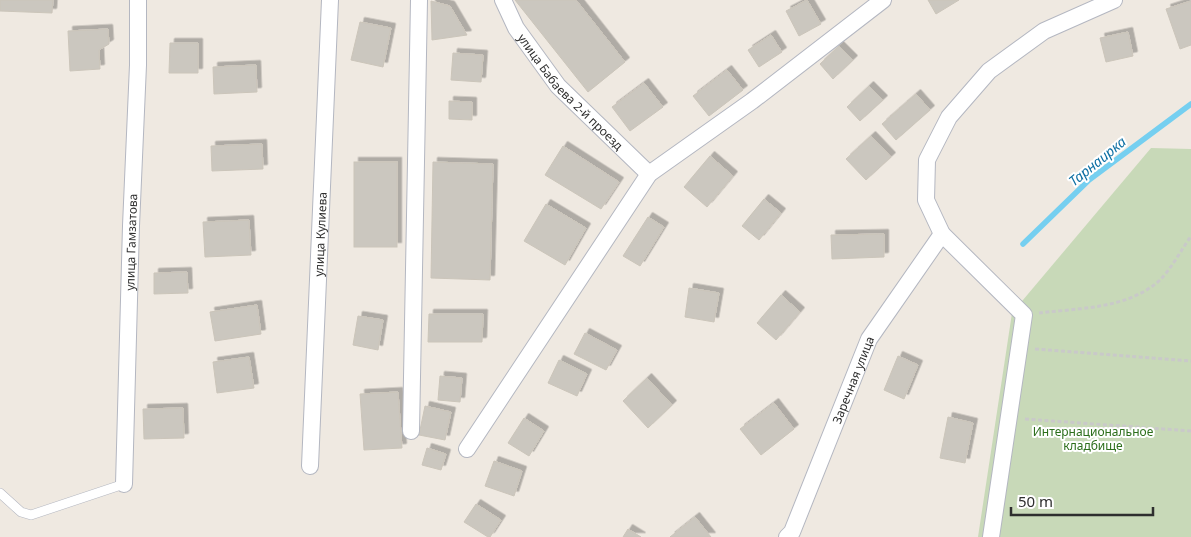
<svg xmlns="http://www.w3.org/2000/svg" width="1191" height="537" viewBox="0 0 1191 537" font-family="'Noto Sans',sans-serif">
  <defs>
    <filter id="shadow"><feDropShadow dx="4.5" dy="-4.5" stdDeviation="0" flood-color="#0004"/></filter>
  </defs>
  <rect width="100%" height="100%" fill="#efe9e1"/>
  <!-- cemetery -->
  <polygon fill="#c8d9b8" points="1151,148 1191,149 1191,537 978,537 1012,313"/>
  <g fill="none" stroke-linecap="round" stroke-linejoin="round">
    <!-- stream -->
    <polyline stroke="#75cff0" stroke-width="5.5" points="1023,244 1089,180 1191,104"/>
  </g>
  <!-- building -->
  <g fill="#cbc7bf" stroke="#cbc5ba" filter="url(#shadow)">
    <polygon points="0,0 53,0 52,13 0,11"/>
    <polygon points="515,0 576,0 625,62 588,92"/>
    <polygon points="807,0 821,24 799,36 786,11"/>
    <polygon points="928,0 959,0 936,14"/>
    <polygon points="431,1 450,6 467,35 432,40"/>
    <polygon points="1191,1 1191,45 1180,49 1166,9"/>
    <polygon points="360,22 391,28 383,67 351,60"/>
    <polygon points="108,29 109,44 99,50 100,69 70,71 68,31"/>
    <polygon points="1128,32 1133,56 1106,62 1100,38"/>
    <polygon points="771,35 782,52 759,67 748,50"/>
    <polygon points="170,43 198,43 198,73 169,73"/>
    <polygon points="839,46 853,60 833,79 820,64"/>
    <polygon points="453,53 483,55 481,82 451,80"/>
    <polygon points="256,65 257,92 214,94 213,67"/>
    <polygon points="727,70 743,90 709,116 693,96"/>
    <polygon points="644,83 663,107 630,131 612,107"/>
    <polygon points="869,86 883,100 860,121 847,107"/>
    <polygon points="916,94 930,110 896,140 882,124"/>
    <polygon points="449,101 472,102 472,120 449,119"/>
    <polygon points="871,136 891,157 866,180 846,159"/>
    <polygon points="262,144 263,169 212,171 211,146"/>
    <polygon points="563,146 619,182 601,209 545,175"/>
    <polygon points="710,156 733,176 707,207 684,187"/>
    <rect x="354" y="162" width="43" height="85"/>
    <polygon points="433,162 493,164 490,280 431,278"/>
    <polygon points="764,199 781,213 759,240 742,226"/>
    <polygon points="546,204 586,228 565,265 524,241"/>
    <polygon points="648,217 664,227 640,266 623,256"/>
    <polygon points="249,220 251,255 205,257 203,222"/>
    <polygon points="884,234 884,257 832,259 831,235"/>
    <polygon points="187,272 188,293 154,294 154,273"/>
    <polygon points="689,288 719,293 714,322 685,317"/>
    <polygon points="781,295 800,312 776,340 757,323"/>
    <polygon points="257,305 261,334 215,341 210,312"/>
    <polygon points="429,314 483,314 482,342 428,342"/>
    <polygon points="358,316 383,320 378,350 353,345"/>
    <polygon points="585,333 617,350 606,370 574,354"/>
    <polygon points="898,356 918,365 904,399 884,390"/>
    <polygon points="249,357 254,388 217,393 213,362"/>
    <polygon points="559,360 587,374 577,396 548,383"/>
    <polygon points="440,376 462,378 460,402 438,400"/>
    <polygon points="647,378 672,405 648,428 623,401"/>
    <polygon points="398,392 402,448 364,450 360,394"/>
    <polygon points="774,403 794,429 761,455 740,429"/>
    <polygon points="425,406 451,412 445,440 419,435"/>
    <polygon points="183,408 184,438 144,439 143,409"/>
    <polygon points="948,417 973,423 965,463 940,458"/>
    <polygon points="524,418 544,431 529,456 508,443"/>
    <polygon points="427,448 446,454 441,470 422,465"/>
    <polygon points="494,461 522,471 514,496 485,486"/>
    <polygon points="476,504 501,520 490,537 488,537 464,522"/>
    <polygon points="695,517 711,537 670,537"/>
    <polygon points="628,529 641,537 623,537"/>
  </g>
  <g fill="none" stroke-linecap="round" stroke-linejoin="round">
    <!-- lane casing -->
    <g stroke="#b4b7c1" stroke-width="10">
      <polyline id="lane" points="0,493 21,512 31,515 124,484"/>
    </g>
    <!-- street casing -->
    <g stroke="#b4b7c1" stroke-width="18">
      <g id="street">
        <path id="s1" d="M503 0 516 28 558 86 649 174"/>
        <polyline points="411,431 419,0"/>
        <polyline points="467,449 649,174 752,101 883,0"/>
        <path id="s2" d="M310 466 330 0"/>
        <path id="s3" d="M124 484 131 226 138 65V0"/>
        <path id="s4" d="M787 537 792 532 869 339 942 234"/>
        <polyline points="991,537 1024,315 942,234 926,200 927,160 949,117 989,71 1044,31 1114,0"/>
      </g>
    </g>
    <!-- path -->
    <g stroke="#c9c9c9" stroke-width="3" stroke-dasharray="4 2.5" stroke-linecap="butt">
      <path d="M1039 313C1080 308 1128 309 1160 280 1171 269 1182 249 1191 236"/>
      <polyline points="1035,349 1191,361"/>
      <polyline points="1025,419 1191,431"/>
    </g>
    <!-- lane -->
    <use href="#lane" stroke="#fff" stroke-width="9"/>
    <!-- street -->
    <use href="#street" stroke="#fff" stroke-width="16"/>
  </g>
  <g text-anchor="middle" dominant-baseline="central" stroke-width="4" stroke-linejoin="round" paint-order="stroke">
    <!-- street labels -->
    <g font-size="12" fill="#2e2e2e" stroke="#fff">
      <text stroke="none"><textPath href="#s1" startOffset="115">улица Бабаева 2-й проезд</textPath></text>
      <text stroke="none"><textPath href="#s2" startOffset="232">улица Кулиева</textPath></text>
      <text stroke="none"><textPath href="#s3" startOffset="242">улица Гамзатова</textPath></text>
      <text stroke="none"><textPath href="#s4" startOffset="171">Заречная улица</textPath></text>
    </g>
    <!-- park labels -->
    <g font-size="12" fill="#2c6e1b" stroke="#fff">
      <text x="1093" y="431">Интернациональное<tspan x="1093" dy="14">кладбище</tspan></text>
    </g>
    <!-- water labels -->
    <g font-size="14" font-style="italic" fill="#0d6fa3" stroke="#fff">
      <text transform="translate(1097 161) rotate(-39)">Тарнаирка</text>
    </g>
  </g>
  <!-- scale -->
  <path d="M1011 507v8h142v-8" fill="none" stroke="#2e2e2e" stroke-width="2.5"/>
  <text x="1018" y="507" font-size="15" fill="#2e2e2e" stroke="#ffffff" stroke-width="4" paint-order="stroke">50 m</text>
</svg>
